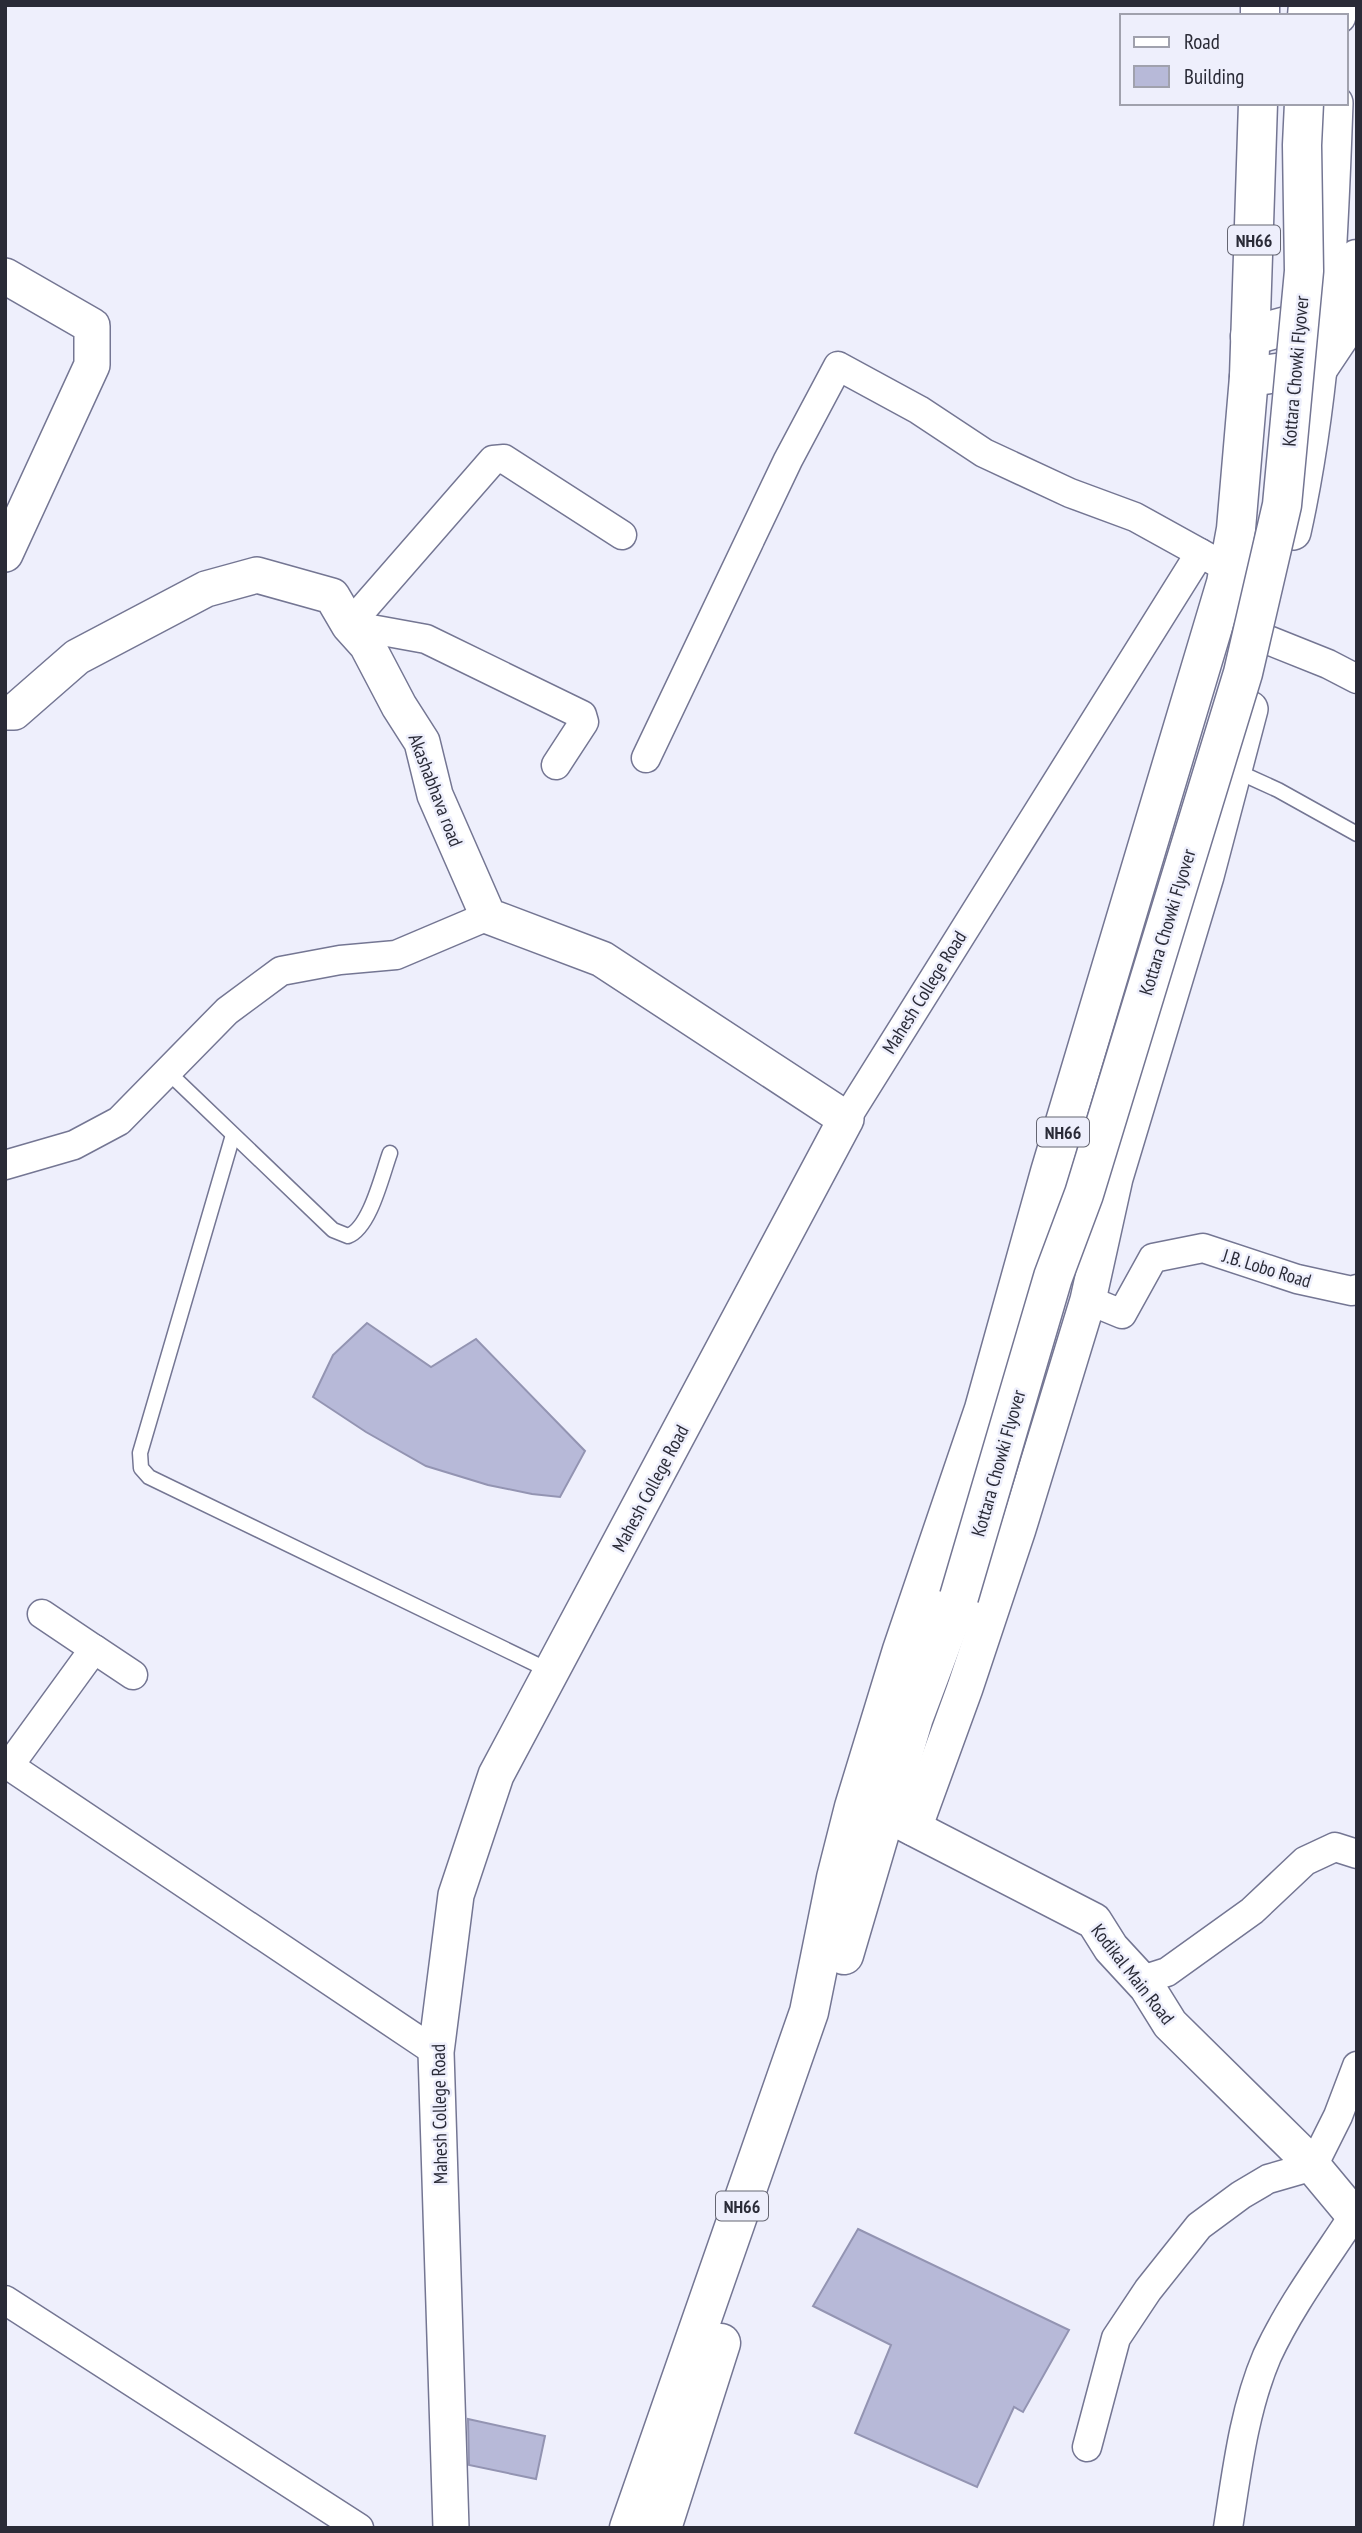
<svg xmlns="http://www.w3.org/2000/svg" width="1362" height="2533" viewBox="0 0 1362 2533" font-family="'PT Sans Narrow',sans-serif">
  <rect width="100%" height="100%" fill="#eeeffc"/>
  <!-- building -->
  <g fill="#b7b9d8" stroke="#9394b2" stroke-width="2">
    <polygon points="367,1323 431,1367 476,1339 585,1451 560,1497 532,1494 488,1485 426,1466 366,1432 313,1397 333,1355"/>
    <polygon points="858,2229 1069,2330 1023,2412 1014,2407 977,2487 855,2433 891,2345 813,2306"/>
    <polygon points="468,2419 545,2436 536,2479 469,2465"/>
  </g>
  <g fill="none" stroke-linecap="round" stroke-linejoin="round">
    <!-- service casing -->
    <g stroke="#747693" stroke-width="17">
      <g id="service">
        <polyline points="1234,770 1278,790 1357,834"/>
        <path d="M168 1072 333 1230 348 1236C370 1228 382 1175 390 1153"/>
        <polyline points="233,1135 140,1453 141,1468 149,1477 550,1671"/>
      </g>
    </g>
    <!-- minor casing -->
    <g stroke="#747693" stroke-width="31">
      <g id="minor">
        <polyline points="349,625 493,460 504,459 622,535"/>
        <polyline points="349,625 426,639 582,715 584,722 556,765"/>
        <polyline points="1268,640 1328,664 1357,679"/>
        <polyline points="646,758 788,460 838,366 919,410 984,453 1070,493 1135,517 1229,569"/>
        <polyline points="846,1119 1200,553"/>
        <polyline points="5,1165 74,1145 119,1121 227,1011 281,971 340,960 396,955 488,916"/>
        <polyline points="1088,1300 1122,1314 1153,1258 1203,1248 1297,1279 1352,1291 1357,1289"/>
        <polyline points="42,1614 94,1649"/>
        <polyline points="5,1763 436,2052"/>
        <polyline points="9,1766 94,1649 133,1675"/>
        <polyline points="1142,1980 1167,1972 1252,1911 1305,1861 1335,1847 1357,1854"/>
        <polyline points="5,2300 359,2528"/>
        <polyline points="1087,2447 1116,2338 1148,2290 1199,2226 1241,2195 1268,2179 1313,2166 1338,2116 1357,2066"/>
        <path d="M1228 2528C1237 2470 1244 2410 1267 2356 1290 2306 1324 2261 1354 2215"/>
      </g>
    </g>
    <!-- tertiary casing -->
    <g stroke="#747693" stroke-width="38">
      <g id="tertiary">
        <polyline points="1338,16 1338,5"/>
        <polyline points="5,276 92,326 92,365 5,554"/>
        <path d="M1293 532C1324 392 1330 247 1335 103"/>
        <polyline points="5,712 14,712 77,657 206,589 257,575 332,596 349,625 367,645 399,706 422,742 435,795 488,916 602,959 846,1119 496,1775 456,1895 436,2052 451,2528"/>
        <polyline points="892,1817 1094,1921 1111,1948 1147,1987 1170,2024 1307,2159 1357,2219"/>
        <polyline points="914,1828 965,1688 1018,1529 1088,1300 1115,1178 1206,876 1250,709"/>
      </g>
    </g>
    <!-- primary casing -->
    <g stroke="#747693" stroke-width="41">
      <g id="primary">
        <polyline points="1250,336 1323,316 1357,259"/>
        <polyline points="1249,377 1319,367 1357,310"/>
      </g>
    </g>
    <!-- trunk casing -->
    <g stroke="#747693" stroke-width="41">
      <g id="trunk">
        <polyline points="1260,16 1260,5"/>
        <polyline points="1307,16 1308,5"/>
        <polyline points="844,1955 914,1717 959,1597"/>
        <polyline points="629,2528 809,2012 836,1878 854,1807 902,1650 984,1409 1050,1172 1226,583 1236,529 1249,377 1258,103"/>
        <polyline points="662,2528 721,2343"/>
      </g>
    </g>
    <!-- service -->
    <use href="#service" stroke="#fff" stroke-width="14"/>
    <!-- minor -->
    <use href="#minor" stroke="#fff" stroke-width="28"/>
    <!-- tertiary -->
    <use href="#tertiary" stroke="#fff" stroke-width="35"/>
    <!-- primary -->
    <use href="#primary" stroke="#fff" stroke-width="38"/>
    <!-- trunk -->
    <use href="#trunk" stroke="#fff" stroke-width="38"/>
    <!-- trunk-bridge casing -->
    <g stroke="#747693" stroke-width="41" stroke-linecap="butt">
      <polyline id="trunk-bridge" points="959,1597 1053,1277 1084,1194 1243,673 1282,505 1304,271 1302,145 1304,103"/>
    </g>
    <!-- trunk-bridge -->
    <use href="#trunk-bridge" stroke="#fff" stroke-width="38"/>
  </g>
  <g text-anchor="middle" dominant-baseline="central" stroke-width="5" stroke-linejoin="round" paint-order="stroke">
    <!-- shield labels -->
    <g fill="#eeeffc" stroke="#656672" stroke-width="2">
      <rect x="1228" y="225.5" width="52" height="29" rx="5"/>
      <rect x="1037" y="1117.5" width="52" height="29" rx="5"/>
      <rect x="716" y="2191.5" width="52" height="29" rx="5"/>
    </g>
    <g font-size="18" font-weight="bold" fill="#2a2b37">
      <text x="1254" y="240">NH66</text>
      <text x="1063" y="1132">NH66</text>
      <text x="742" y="2206">NH66</text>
    </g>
    <!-- street labels -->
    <g font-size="19" fill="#2a2b37" stroke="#eeeffc">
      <text transform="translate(1295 371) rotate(-85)">Kottara Chowki Flyover</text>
      <text transform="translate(436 790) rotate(69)">Akashabhava road</text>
      <text transform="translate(1167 922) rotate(-73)">Kottara Chowki Flyover</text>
      <text transform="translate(924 992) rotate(-58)">Mahesh College Road</text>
      <text transform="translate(1267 1268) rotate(17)">J.B. Lobo Road</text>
      <text transform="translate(998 1463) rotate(-74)">Kottara Chowki Flyover</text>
      <text transform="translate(650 1488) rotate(-62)">Mahesh College Road</text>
      <text transform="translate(1133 1974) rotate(52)">Kodikal Main Road</text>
      <text transform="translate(439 2114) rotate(-91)">Mahesh College Road</text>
    </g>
  </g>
  <!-- border -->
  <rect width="1362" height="2533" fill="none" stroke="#2a2b37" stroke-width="14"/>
  <!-- legend -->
  <rect x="1120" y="14" width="228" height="91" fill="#eeeffc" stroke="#a0a1ad" stroke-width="2"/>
  <rect x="1134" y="37" width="35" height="10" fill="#ffffff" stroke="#a0a1ad" stroke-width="2"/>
  <text x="1184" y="49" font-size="21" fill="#2a2b37">Road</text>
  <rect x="1134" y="66" width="35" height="21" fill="#b7b9d8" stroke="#a0a1ad" stroke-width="2"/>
  <text x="1184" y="84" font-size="21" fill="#2a2b37">Building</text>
</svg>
